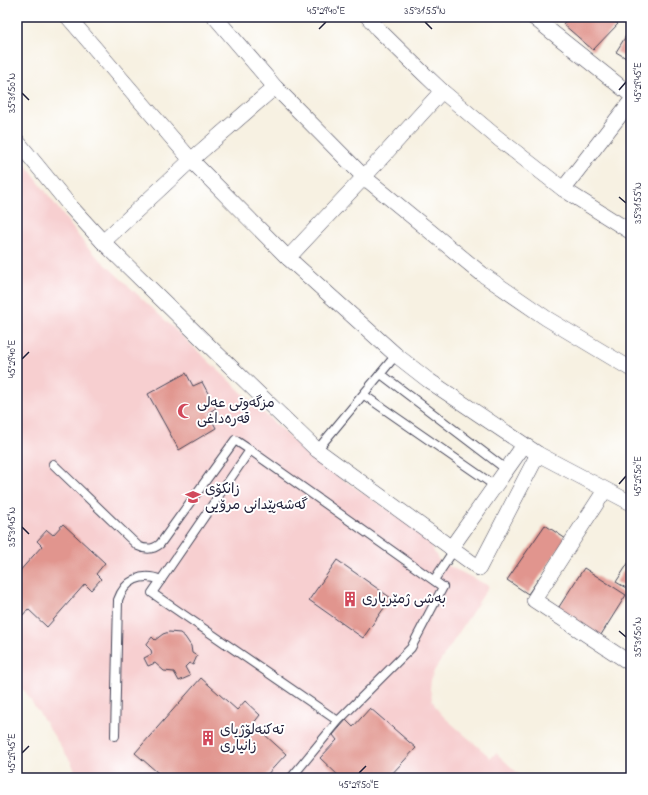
<svg xmlns="http://www.w3.org/2000/svg" width="648" height="795" viewBox="0 0 648 795" font-family="'Indie Flower','Playpen Sans Arabic',sans-serif">
  <rect width="100%" height="100%" fill="#fff"/>
  <filter id="ink" filterUnits="userSpaceOnUse"><feTurbulence type="fractalNoise" baseFrequency=".025" numOctaves="2"/><feDisplacementMap in="SourceGraphic" scale="8" xChannelSelector="R" yChannelSelector="G"/><feConvolveMatrix kernelMatrix="1 2 1 2 8 2 1 2 1" color-interpolation-filters="sRGB"/></filter>
  <filter id="wash" filterUnits="userSpaceOnUse"><feTurbulence type="fractalNoise" baseFrequency=".012" numOctaves="4" result="noise"/><feDisplacementMap in="SourceGraphic" scale="16" xChannelSelector="R" yChannelSelector="G"/><feGaussianBlur stdDeviation="0.9" result="paint"/><feColorMatrix in="noise" values="0 0 0 0 0 0 0 0 0 0 0 0 0 0 0 0 0 1.4 0 .05"/><feComposite in="paint" operator="in"/></filter>
  <g filter="url(#wash)">
    <rect width="100%" height="100%" fill="#f7f1e2"/>
    <!-- built -->
    <polygon fill="#f7cfd0" points="17,153 86,246 315,461 424,533 439,561 489,586 434,671 431,680 430,689 432,699 436,708 444,717 491,758 496,753 521,776 519,778 78,778 71,762 24,690 17,683"/>
    <g id="blocks">
      <!-- building -->
      <g fill="#e1958e">
        <polygon points="569,17 614,17 612,19 618,24 593,50 563,24"/>
        <polygon points="629,31 631,32 631,61 616,52"/>
        <polygon points="186,373 193,386 202,382 216,408 208,413 216,428 179,450 148,394"/>
        <polygon points="63,524 105,563 96,574 101,579 91,590 85,584 47,627 28,609 23,615 17,610 17,602 19,601 17,599 17,574 42,546 37,541 47,530 53,535"/>
        <polygon points="545,525 566,539 528,594 507,580"/>
        <polygon points="631,559 631,591 616,582"/>
        <polygon points="337,560 391,598 363,638 309,600"/>
        <polygon points="584,568 626,595 599,638 557,610"/>
        <polygon points="169,632 180,633 185,637 191,646 192,653 197,656 193,665 189,663 185,667 190,676 179,681 174,672 164,671 155,663 148,666 144,658 152,654 151,650 146,645 152,637 155,640 163,634"/>
        <polygon points="201,678 237,710 245,701 260,715 253,724 286,754 264,778 164,778 135,753"/>
        <polygon points="370,708 416,748 388,778 341,778 320,758 337,740 333,735 346,720 353,727"/>
      </g>
    </g>
  </g>
  <g filter="url(#ink)">
    <use href="#blocks" fill-opacity="0" stroke="#424154" stroke-width="1"/>
    <g fill="none" stroke-linecap="round" stroke-linejoin="round">
      <!-- service casing -->
      <g stroke="#424154" stroke-width="10">
        <g id="service">
          <polyline points="381,374 507,470"/>
          <polyline points="364,395 495,486"/>
          <polyline points="317,450 396,355"/>
          <path d="M53 464 138 546C146 550 153 550 160 544L235 440 250 450"/>
          <polyline points="434,580 454,550"/>
          <path d="M115 736 118 600C125 580 142 572 161 580"/>
          <polyline points="291,778 338,721 411,648 443,587 250,450 152,593 338,721"/>
        </g>
      </g>
      <!-- minor casing -->
      <g stroke="#424154" stroke-width="16">
        <g id="minor">
          <polyline points="68,17 191,160 288,258 396,355 428,380 538,454 631,503"/>
          <polyline points="215,17 275,87 364,177 482,274 546,318 631,369"/>
          <polyline points="368,17 378,29 422,72 442,91 499,139 563,189 631,232"/>
          <polyline points="533,17 631,95"/>
          <polyline points="17,141 71,207 103,242 204,341 317,450 479,568 538,454"/>
          <polyline points="563,189 631,101"/>
          <polyline points="103,242 191,160 275,87"/>
          <polyline points="288,258 364,177 442,91"/>
          <polyline points="605,490 534,600 630,663 631,662"/>
          <polyline points="451,548 524,445"/>
        </g>
      </g>
      <!-- service -->
      <use href="#service" stroke="#fff" stroke-width="8"/>
      <!-- minor -->
      <use href="#minor" stroke="#fff" stroke-width="15"/>
    </g>
  </g>
  <!-- ticks -->
  <path fill="none" stroke="#22223b" stroke-width="1.5" d="M425 22 432 29M319 29 326 22M619 90 626 82M22 93 29 100M619 197 626 203M22 359 29 352M619 484 626 476M22 527 29 534M619 631 626 637M22 753 29 746M359 773 366 766"/>
  <!-- icons -->
  <defs>
    <g id="mosque-bare" transform="scale(1.2)"><path d="M3.5-4.9A6 6 0 1 0 3.5 4.9A5 5 0 1 1 3.5-4.9Z" fill="#d1495b" stroke="#fff" stroke-width="2.5" paint-order="stroke"/></g>
    <g id="university-bare" transform="scale(1.2)"><path d="M0-5L7-2L0 1L-7-2ZM-4 1L0 2.5L4 1V4Q0 6-4 4Z" fill="#d1495b" stroke="#fff" stroke-width="2.5" paint-order="stroke"/></g>
    <g id="building-bare" transform="scale(1.2)"><path d="M-4-6H4V6H1V3H-1V6H-4ZM-2.5-4.3h1.7v1.8h-1.7ZM.8-4.3h1.7v1.8H.8ZM-2.5-1h1.7V.8h-1.7ZM.8-1h1.7V.8H.8Z" fill="#d1495b" stroke="#fff" stroke-width="2.5" paint-order="stroke"/></g>
  </defs>
  <g fill-rule="evenodd">
    <use href="#mosque-bare" x="185" y="411"/>
    <use href="#university-bare" x="193" y="497"/>
    <use href="#building-bare" x="350" y="599"/>
    <use href="#building-bare" x="208" y="738"/>
  </g>
  <g text-anchor="middle" dominant-baseline="central" stroke-width="4" stroke-linejoin="round" paint-order="stroke">
    <!-- poi labels -->
    <g font-size="14" fill="#22223b" stroke="#fff" text-anchor="start">
      <text x="197" y="403">مزگەوتی عەلی<tspan x="197" dy="16">قەرەداغی</tspan></text>
      <text x="205" y="489">زانکۆی<tspan x="205" dy="16">گه‌شه‌پێدانی مرۆیی</tspan></text>
      <text x="362" y="599">بەشی ژمێریاری</text>
      <text x="220" y="730">ته‌کنه‌لۆژیای<tspan x="220" dy="16">زانیاری</tspan></text>
    </g>
  </g>
  <!-- margin -->
  <rect width="648" height="795" fill="none" stroke="#fff" stroke-width="44"/>
  <rect x="22" y="22" width="604" height="751" fill="none" stroke="#22223b" stroke-width="1.5"/>
  <g font-size="10" text-anchor="middle" fill="#22223b">
    <text x="326" y="14">45°29'40"E</text>
    <text x="425" y="14">35°31'55"N</text>
    <text transform="translate(637 82) rotate(-90)" y="4">45°29'45"E</text>
    <text transform="translate(11 93) rotate(-90)" y="4">35°31'50"N</text>
    <text transform="translate(637 203) rotate(-90)" y="4">35°31'55"N</text>
    <text transform="translate(11 359) rotate(-90)" y="4">45°29'40"E</text>
    <text transform="translate(637 476) rotate(-90)" y="4">45°29'50"E</text>
    <text transform="translate(11 527) rotate(-90)" y="4">35°31'45"N</text>
    <text transform="translate(637 637) rotate(-90)" y="4">35°31'50"N</text>
    <text transform="translate(11 753) rotate(-90)" y="4">45°29'45"E</text>
    <text x="359" y="788">45°29'50"E</text>
  </g>
</svg>
